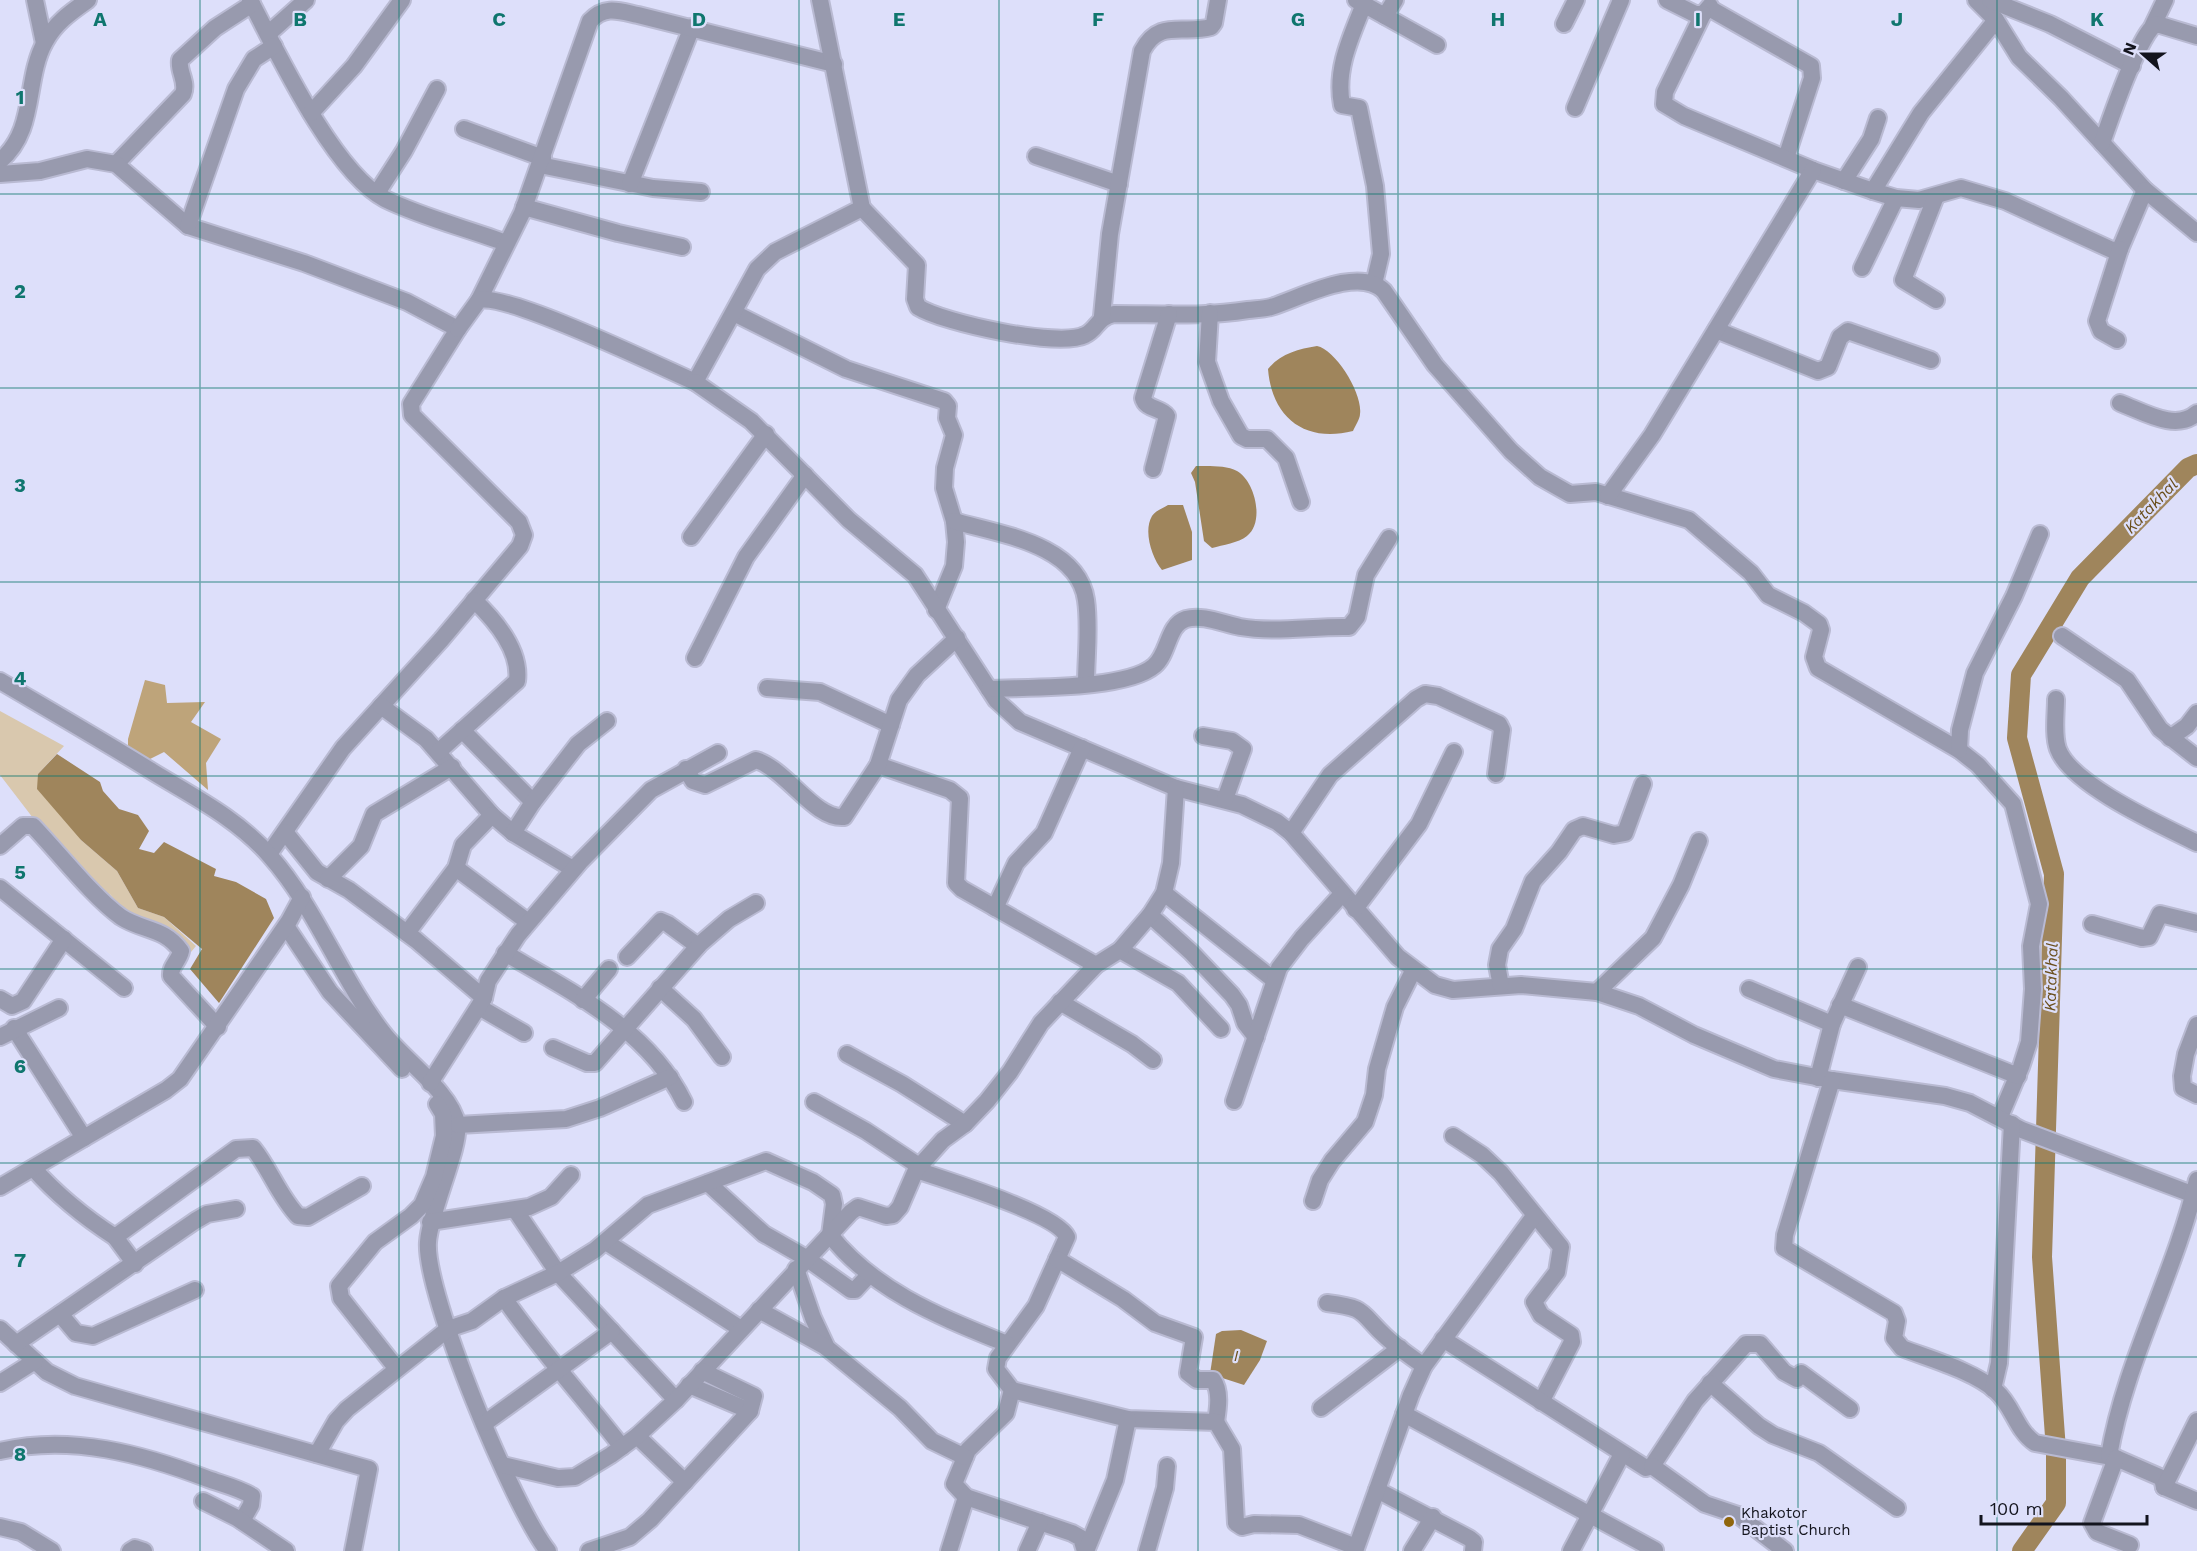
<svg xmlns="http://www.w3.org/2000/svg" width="2197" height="1551" viewBox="0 0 2197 1551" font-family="'Work Sans',sans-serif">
  <rect width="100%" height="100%" fill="#dddffa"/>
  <!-- green -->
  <polygon fill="#d9c8ae" points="0,711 64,746 38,774 81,840 117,871 138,908 164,917 196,946 191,952 160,924 129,917 109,893 120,911 33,818 0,775"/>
  <!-- forest -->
  <polygon fill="#bea47a" points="145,680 165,685 167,703 205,702 191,722 221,739 206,763 208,790 164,752 140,764 128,752 128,739"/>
  <!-- water -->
  <g fill="#9f855c">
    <path d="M1317 346C1336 350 1363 394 1360 414 1360 419 1355 426 1353 431 1305 443 1272 418 1268 369 1280 354 1298 349 1317 346Z"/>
    <path d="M1196 466C1208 466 1226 465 1237 471 1255 481 1265 522 1247 536 1238 543 1223 545 1212 548L1204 541 1195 482 1191 473Z"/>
    <path d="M1168 505H1183L1192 532V560L1162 570C1152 558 1143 531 1152 516 1155 511 1163 508 1168 505Z"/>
    <polygon points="57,754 100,782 103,791 119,809 138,815 149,831 139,849 154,853 164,842 216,869 214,876 236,882 266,899 274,918 219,1003 190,969 202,949 164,917 138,908 117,871 81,840 37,789 38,774"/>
    <polygon points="1241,1330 1267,1341 1260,1360 1244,1385 1210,1374 1216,1334 1222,1331"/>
  </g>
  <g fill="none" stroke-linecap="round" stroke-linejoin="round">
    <!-- river -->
    <polyline stroke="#9f855c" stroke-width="20" points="2022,1551 2056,1503 2056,1450 2042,1257 2054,874 2017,738 2021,675 2080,578 2188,468 2197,464"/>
    <!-- minor casing -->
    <g stroke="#b9bad2" stroke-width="20">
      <g id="minor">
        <polyline points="35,0 44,43"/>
        <path d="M250 0C277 52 334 173 385 199 421 217 469 229 506 243"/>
        <polyline points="1356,0 1437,45"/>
        <polyline points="1667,0 1695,14 1703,14 1710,6"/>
        <polyline points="1976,0 1996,20 2019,57 2061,98 2145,190 2197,233"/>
        <polyline points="1990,0 2050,24 2132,66"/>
        <path d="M1364 4C1351 37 1335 69 1342 105L1359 108 1375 186 1381 254 1374 284"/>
        <polyline points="1709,8 1811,66 1812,78 1786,158"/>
        <polyline points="1703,14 1665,92 1664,104 1684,116 1813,170 1873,191 1896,198 1919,200 1961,188 2005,201 2112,250 2120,249 2145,190"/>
        <polyline points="1385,16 1395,0"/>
        <polyline points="1564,24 1576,0"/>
        <polyline points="2153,25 2165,0"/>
        <polyline points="268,34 306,0"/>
        <polyline points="1575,108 1621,0"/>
        <polyline points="311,113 354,66 402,0"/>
        <polyline points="464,129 543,158"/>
        <path d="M2102 143C2109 123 2141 28 2157 24L2197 36"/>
        <polyline points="1036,156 1119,184"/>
        <path d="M0 161C37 130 24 80 45 42 55 23 71 12 88 0"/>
        <path d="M116 164 183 94C188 82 178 72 180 60L215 28 252 4"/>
        <polyline points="540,165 653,188 701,192"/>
        <polyline points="0,174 40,171 87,159 116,164 188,226 304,263 407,302 458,329 411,404 412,415 519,522 524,535 520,546 441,640 343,748 269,854"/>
        <polyline points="1844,181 1871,139 1878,118"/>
        <polyline points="630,184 692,27"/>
        <polyline points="1873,191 1921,113 1996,20"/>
        <polyline points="377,193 404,151 437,89"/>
        <polyline points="1936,196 1903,280 1936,300"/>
        <polyline points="524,207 618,233 682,247"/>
        <path d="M862 208 917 265 915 299 918 307C943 323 1059 348 1085 335 1098 329 1096 318 1114 314 1159 314 1204 317 1248 310 1256 309 1264 309 1271 307 1298 299 1359 265 1384 291L1435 365 1511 451 1540 477 1570 494 1596 492 1689 520 1751 573 1768 595 1804 613 1819 624 1821 630 1814 657 1818 668 1959 750 1978 765 2013 804 2039 904 2031 946 2033 989 2029 1042 2021 1067 2000 1117"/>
        <polyline points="188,226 236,89 254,59 274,46"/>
        <polyline points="1862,268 1896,198"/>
        <path d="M479 300 522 213 590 21C605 5 619 11 638 15L834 64"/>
        <polyline points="734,313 846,369 944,401 948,406 947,418 954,435 945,468 944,488 954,521 956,542 954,566 936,610"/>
        <polyline points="1210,313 1207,362 1221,401 1241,436 1247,439 1267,439 1286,458 1301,502"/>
        <path d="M1102 316 1110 234 1142 51C1159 18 1183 35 1211 27L1214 23 1218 0"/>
        <path d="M458 329 479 300C508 293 659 366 695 382L757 269 775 252 862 208 820 0"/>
        <polyline points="1716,330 1818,371 1828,367 1840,337 1848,331 1931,360"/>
        <polyline points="2117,340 2101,331 2097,321 2120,249"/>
        <polyline points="695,382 751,421 849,520 915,575 996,700 1020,722 1176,788 1242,805 1277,822 1291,833 1398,957 1435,985 1453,990 1521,985 1597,992 1639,1006 1694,1035 1774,1069 1832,1080 1945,1096 1970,1103 2022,1130 2197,1196"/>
        <path d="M2120 403C2144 412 2176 432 2197 413"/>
        <path d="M1153 469 1167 416C1161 407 1146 410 1143 398L1169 314"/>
        <polyline points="1608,496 1652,435 1813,170"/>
        <path d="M954 521C999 534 1078 544 1086 600 1090 627 1086 657 1086 684"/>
        <polyline points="691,537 766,434"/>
        <polyline points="2062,636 2127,680 2160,729 2197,758"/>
        <polyline points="695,658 746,557 805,475"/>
        <path d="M0 681C51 711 103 741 153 772 194 797 238 819 270 856 317 909 340 978 384 1034 403 1059 452 1093 457 1124 461 1146 430 1211 428 1242 424 1293 514 1509 548 1551"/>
        <polyline points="767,688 820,692 891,725"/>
        <path d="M989 689C1027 687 1126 690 1154 666 1169 654 1167 625 1186 619 1202 614 1224 624 1240 627 1275 633 1314 626 1349 627L1357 617 1366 575 1389 538"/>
        <path d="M2056 699C2056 714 2053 735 2058 749 2071 785 2163 826 2197 843"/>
        <polyline points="381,706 426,739 492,815 513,833 573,869"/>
        <polyline points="462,730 533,802"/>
        <polyline points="1203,736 1232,741 1243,749 1225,799"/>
        <polyline points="2170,738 2187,726 2197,713"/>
        <polyline points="1959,750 1960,730 1975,673 2014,596 2040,534"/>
        <path d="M438 752 517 681C521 650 495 620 474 600"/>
        <polyline points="878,765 950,790 960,798 956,883 962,889 1096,965"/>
        <path d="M686 769 693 781 705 785 756 760C787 770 815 820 844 817L878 765 899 700 917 675 957 638"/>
        <polyline points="285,832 317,872 349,890 416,940 484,998"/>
        <polyline points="513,833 533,802 578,744 607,721"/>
        <polyline points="1291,833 1330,775 1416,699 1425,694 1438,696 1499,724 1502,730 1496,774"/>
        <path d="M0 846 23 826H33C58 852 93 897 121 917 142 931 164 927 181 951 179 961 170 966 171 976L218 1027"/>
        <polyline points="456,868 528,922"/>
        <polyline points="328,879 361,846 374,814 452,767"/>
        <polyline points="0,888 124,988"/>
        <polyline points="1164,893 1274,980"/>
        <polyline points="995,908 1016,863 1044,833 1082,748"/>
        <polyline points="1355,909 1419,824 1454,752"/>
        <polyline points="1150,915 1191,952 1232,995 1239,1005 1245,1023 1256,1037"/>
        <polyline points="2092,924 2142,938 2149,937 2160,914 2197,923"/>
        <polyline points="286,926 330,992 402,1069"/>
        <polyline points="407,933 456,868 463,845 492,815"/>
        <polyline points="1120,950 1178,983 1221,1029"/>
        <path d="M505 953C572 992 649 1030 684 1102"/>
        <polyline points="627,957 661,921 668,924 698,946"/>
        <polyline points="1501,986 1497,965 1500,949 1514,929 1533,881 1559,852 1574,830 1583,826 1614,835 1625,833 1643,784"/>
        <polyline points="660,988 694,1019 722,1057"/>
        <polyline points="1749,989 1832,1024"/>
        <polyline points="1597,992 1653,938 1681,885 1699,841"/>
        <polyline points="0,999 12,1006 23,1001 64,939"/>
        <polyline points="583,1000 609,969"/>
        <polyline points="1060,1002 1132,1044 1153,1060"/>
        <polyline points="1840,1005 2018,1076"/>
        <polyline points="479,1007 524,1033"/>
        <polyline points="2197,1025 2186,1054 2182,1076 2183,1088 2197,1095"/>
        <polyline points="14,1028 84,1138"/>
        <polyline points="0,1037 59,1008"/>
        <polyline points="553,1048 587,1063 595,1063 700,944 729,919 756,903"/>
        <polyline points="847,1054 902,1084 965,1124"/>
        <polyline points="1818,1078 1832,1024 1858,967"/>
        <path d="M1832 1080 1785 1235 1784 1248 1894 1313 1897 1321 1894 1338 1902 1348C1930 1359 1974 1371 1996 1391 2013 1406 2016 1430 2035 1443L2116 1458 2162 1478 2164 1487 2197 1501"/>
        <polyline points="430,1083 484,998 488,981 518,935 580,862 651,790 718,753"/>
        <polyline points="1234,1101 1279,968 1302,938 1342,894"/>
        <polyline points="814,1102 866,1131 919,1166"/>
        <polyline points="458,1125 566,1119 600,1108 670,1077"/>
        <polyline points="1453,1136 1482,1155 1501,1173 1561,1247 1557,1272 1534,1302 1541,1315 1571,1335 1572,1342 1541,1402"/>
        <path d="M33 1168C57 1195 84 1217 115 1237L236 1149 253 1148C270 1169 279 1196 298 1216L308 1217 362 1186"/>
        <path d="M916 1170C943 1179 1058 1214 1067 1237L1036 1306 998 1358 996 1369 1012 1390 1006 1413 968 1450 954 1484 966 1497 1072 1533 1081 1538 1085 1551"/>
        <polyline points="708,1183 764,1234 806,1258 851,1290 855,1290 869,1275"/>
        <polyline points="0,1187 166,1090 180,1079 289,921 302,897"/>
        <polyline points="1313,1201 1320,1180 1332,1161 1365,1122 1374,1095 1377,1069 1395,1007 1413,971"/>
        <polyline points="516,1211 558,1273 676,1400"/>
        <polyline points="430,1222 529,1207 551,1197 571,1175"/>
        <polyline points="115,1237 135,1264"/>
        <polyline points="606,1242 741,1329"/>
        <path d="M1057 1259 1123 1299 1155 1323 1194 1337 1188 1373 1197 1380H1213C1221 1391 1218 1409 1216 1422"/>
        <polyline points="796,1269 813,1318 827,1348 900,1408 932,1441 965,1457"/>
        <path d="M504 1298C540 1350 583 1397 622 1447"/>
        <path d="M1327 1303C1368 1308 1359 1312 1386 1337 1398 1348 1411 1357 1424 1366"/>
        <polyline points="759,1310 826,1347"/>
        <polyline points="60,1314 76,1333 93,1336 195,1290"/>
        <polyline points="0,1329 47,1372 75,1386 369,1469 353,1551"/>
        <polyline points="1443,1339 1646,1468 1652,1466 1695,1401 1746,1344 1760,1344 1784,1372 1797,1379 1801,1373 1850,1409"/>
        <polyline points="16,1344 195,1221 207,1214 236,1209"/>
        <polyline points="397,1369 341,1298 339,1286 375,1242 411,1216 422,1205 434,1177 444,1136 443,1114 437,1104"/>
        <polyline points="0,1383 35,1361"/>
        <polyline points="1710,1383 1759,1426 1773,1435 1819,1453 1897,1508"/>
        <polyline points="689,1385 750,1411"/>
        <polyline points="1993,1389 1999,1363 2012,1124"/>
        <polyline points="1012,1390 1128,1419 1216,1422 1232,1449 1236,1523 1242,1527 1254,1524 1299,1525 1356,1547"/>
        <polyline points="1321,1408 1400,1348"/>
        <polyline points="1404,1414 1655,1550"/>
        <polyline points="485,1423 612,1331"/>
        <polyline points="637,1436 685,1482"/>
        <path d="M0 1451C70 1434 143 1454 208 1479 222 1484 239 1488 252 1496L251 1505 242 1521"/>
        <path d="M317 1454 336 1421 347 1409 448 1329 472 1321 504 1298 558 1273 595 1250 648 1205 766 1161 813 1182 832 1195 834 1204 830 1235C875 1292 941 1317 1007 1344"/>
        <path d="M2109 1456C2125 1361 2175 1274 2197 1180"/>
        <polyline points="2116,1458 2092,1523 2097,1532 2130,1545"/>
        <polyline points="503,1465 558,1478 575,1477 611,1455 637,1436 676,1400 851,1212 858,1207 886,1216 893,1215 900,1207 916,1170 943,1140 965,1124 987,1101 1010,1072 1041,1023 1096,965 1120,950 1150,915 1164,893 1171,863 1176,788"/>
        <polyline points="1652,1466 1705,1504 1738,1515 1785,1551"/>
        <polyline points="2164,1487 2197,1421"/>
        <polyline points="1377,1490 1469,1538 1474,1542 1473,1551"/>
        <polyline points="203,1501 237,1518 286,1551"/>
        <polyline points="0,1527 21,1532 52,1551"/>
        <polyline points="130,1551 135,1548 144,1551"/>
        <polyline points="589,1551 630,1537 650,1520 750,1411 754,1396 702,1371"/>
        <polyline points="949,1551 966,1497"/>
        <polyline points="1027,1551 1040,1522"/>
        <polyline points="1086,1551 1115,1480 1128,1419"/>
        <polyline points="1147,1551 1165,1488 1167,1466"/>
        <polyline points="1355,1551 1411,1395 1424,1366 1534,1216"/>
        <polyline points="1412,1551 1433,1517"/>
        <polyline points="1571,1551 1622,1454"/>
      </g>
    </g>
    <!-- minor -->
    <use href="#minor" stroke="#989aae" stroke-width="16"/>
  </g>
  <!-- grid -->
  <path fill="none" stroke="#0f766e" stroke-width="1.5" stroke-opacity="0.55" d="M200 0V1551M399 0V1551M599 0V1551M799 0V1551M999 0V1551M1198 0V1551M1398 0V1551M1598 0V1551M1798 0V1551M1997 0V1551M0 194H2197M0 388H2197M0 582H2197M0 776H2197M0 969H2197M0 1163H2197M0 1357H2197"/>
  <!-- markers -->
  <circle fill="#90660d" stroke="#dddffa" stroke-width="2" cx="1729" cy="1522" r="6"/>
  <g text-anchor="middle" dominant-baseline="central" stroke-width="4.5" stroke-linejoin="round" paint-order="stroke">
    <!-- poi labels -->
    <g font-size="15" fill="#13141d" stroke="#dddffa" text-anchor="start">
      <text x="1741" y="1513">Khakotor<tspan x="1741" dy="17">Baptist Church</tspan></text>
    </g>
    <!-- water labels -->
    <g font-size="16" font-style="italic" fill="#6a4e1c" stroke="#dddffa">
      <text transform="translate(2151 506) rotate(-46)">Katakhal</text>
      <text transform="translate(2051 977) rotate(-88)">Katakhal</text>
      <text x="1236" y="1355">I</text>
    </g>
  </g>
  <g font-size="20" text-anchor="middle" font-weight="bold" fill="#0f766e" stroke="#dddffa" stroke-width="4.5" stroke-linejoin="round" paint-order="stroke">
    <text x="100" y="26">A</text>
    <text x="300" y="26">B</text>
    <text x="499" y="26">C</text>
    <text x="699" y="26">D</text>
    <text x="899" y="26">E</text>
    <text x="1098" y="26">F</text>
    <text x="1298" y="26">G</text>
    <text x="1498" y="26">H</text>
    <text x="1698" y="26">I</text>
    <text x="1897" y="26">J</text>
    <text x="2097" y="26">K</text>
    <text x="20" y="104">1</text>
    <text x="20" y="298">2</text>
    <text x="20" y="492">3</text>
    <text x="20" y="685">4</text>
    <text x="20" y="879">5</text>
    <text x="20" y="1073">6</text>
    <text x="20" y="1267">7</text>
    <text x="20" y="1461">8</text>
  </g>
  <!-- north arrow -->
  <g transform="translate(2143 54) rotate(291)" stroke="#dddffa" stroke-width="4.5" paint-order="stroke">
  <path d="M0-4.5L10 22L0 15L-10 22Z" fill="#13141d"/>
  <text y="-9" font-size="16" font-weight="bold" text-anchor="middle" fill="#13141d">N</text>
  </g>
  <!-- scale -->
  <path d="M1981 1515v9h166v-9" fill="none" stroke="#13141d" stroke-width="3"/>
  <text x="1990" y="1515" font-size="18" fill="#13141d" stroke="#dddffa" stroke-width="4.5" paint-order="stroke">100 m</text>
</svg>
